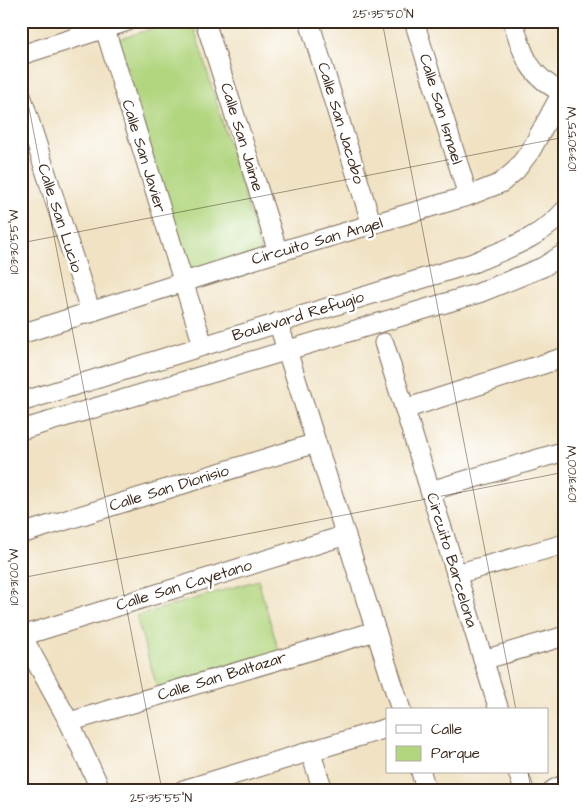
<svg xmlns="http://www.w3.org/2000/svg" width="586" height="811" viewBox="0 0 586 811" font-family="'Architects Daughter',sans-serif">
  <rect width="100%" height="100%" fill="#fff"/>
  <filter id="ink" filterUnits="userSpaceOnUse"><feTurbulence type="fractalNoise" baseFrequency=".02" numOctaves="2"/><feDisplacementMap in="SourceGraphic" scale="10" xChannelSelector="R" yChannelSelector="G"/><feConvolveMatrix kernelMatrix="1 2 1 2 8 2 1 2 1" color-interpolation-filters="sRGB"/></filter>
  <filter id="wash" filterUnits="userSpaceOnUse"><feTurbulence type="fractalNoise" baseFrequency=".0096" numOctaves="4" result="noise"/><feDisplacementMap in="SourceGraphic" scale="20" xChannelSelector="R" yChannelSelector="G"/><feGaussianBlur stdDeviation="1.12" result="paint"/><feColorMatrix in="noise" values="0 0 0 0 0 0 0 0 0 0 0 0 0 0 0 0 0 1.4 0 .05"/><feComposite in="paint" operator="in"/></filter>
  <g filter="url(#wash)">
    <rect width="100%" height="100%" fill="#f0e2c3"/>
    <!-- green -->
    <g fill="#b2d680" stroke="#76804f">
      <polygon points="178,21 192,21 262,254 189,276 118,39"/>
      <polygon points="258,580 280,655 158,691 136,616"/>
    </g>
  </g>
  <g filter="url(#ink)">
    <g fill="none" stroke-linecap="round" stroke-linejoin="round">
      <!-- minor casing -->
      <g stroke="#7a6a58" stroke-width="21">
        <g id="minor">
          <polyline points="205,21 278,252"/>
          <polyline points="309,21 372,225"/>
          <polyline points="414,21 468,196"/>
          <path d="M513 21C524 58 529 76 565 94"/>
          <polyline points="105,29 203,345"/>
          <polyline points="21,55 128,21"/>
          <polyline points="21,95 91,313"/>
          <polyline points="278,322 401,710"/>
          <polyline points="21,334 278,252 468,196 501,183 516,170 531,150 565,87"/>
          <polyline points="384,343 499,710"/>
          <path d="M21 402 473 263C506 249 541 238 565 210"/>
          <polyline points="405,409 565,357"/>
          <polyline points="21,430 479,293 543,267 565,253"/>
          <polyline points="430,491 565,451"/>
          <polyline points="21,534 316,443"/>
          <polyline points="456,574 565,544"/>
          <polyline points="21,634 69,722 101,790"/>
          <polyline points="22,636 346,535"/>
          <polyline points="483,660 565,636"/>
          <polyline points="69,722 376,631"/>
          <polyline points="310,751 323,790"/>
          <polyline points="421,772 426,790"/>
          <polyline points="518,772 524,790"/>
          <polyline points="183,790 387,728"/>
          <polyline points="553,790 565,784"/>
        </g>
      </g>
      <!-- minor -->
      <use href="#minor" stroke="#fff" stroke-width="19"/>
    </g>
  </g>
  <!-- ticks -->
  <path fill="none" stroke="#3b2a1e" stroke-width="1" stroke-opacity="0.45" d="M382 21 516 710M21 67 162 790M21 243 565 137M21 578 565 472M528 772 531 790"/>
  <g text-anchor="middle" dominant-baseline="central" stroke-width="5" stroke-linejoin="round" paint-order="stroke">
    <!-- street labels -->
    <g font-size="16" fill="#3b2a1e" stroke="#fff">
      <text transform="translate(441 109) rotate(73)">Calle San Ismael</text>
      <text transform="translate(341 123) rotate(73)">Calle San Jacobo</text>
      <text transform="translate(242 137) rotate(73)">Calle San Jaime</text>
      <text transform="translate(144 156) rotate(73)">Calle San Javier</text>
      <text transform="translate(60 218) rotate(72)">Calle San Lucio</text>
      <text transform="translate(317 241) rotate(-16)">Circuito San Angel</text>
      <text transform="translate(298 316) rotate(-17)">Boulevard Refugio</text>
      <text transform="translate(169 488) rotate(-17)">Calle San Dionisio</text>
      <text transform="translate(452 560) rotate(73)">Circuito Barcelona</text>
      <text transform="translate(184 585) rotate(-17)">Calle San Cayetano</text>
      <text transform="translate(222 676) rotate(-17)">Calle San Baltazar</text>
    </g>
  </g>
  <!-- margin -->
  <rect width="586" height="811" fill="none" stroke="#fff" stroke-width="55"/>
  <!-- legend -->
  <rect x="386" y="708" width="162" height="65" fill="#ffffff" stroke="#b1aaa5"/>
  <rect x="396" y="725" width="25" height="8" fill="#ffffff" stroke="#b1aaa5"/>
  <text x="431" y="734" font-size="15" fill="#3b2a1e">Calle</text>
  <rect x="396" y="746" width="25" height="15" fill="#b2d680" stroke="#b1aaa5"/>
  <text x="431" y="758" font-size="15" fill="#3b2a1e">Parque</text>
  <rect x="28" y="28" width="530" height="756" fill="none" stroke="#3b2a1e" stroke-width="2"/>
  <g font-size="12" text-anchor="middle" fill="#3b2a1e">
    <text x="383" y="18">25°35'50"N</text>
    <text transform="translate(572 139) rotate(-90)" y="4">103°30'55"W</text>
    <text transform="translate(14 242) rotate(-90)" y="4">103°30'55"W</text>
    <text transform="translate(572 474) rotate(-90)" y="4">103°31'00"W</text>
    <text transform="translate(14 577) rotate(-90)" y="4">103°31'00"W</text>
    <text x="161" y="802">25°35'55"N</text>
  </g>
</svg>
